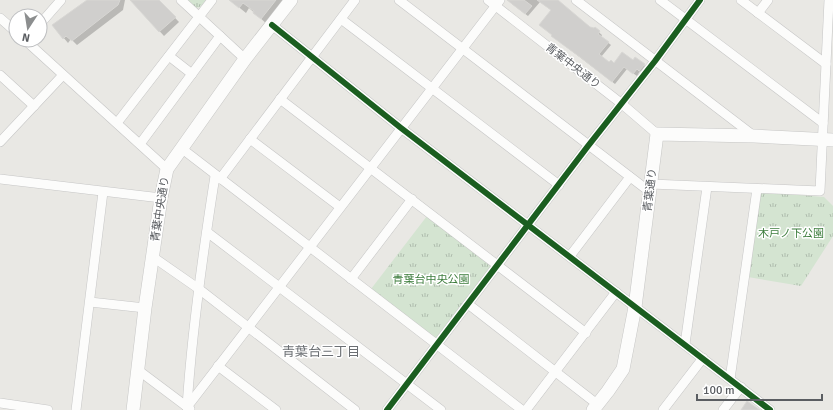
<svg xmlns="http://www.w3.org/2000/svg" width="833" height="410" viewBox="0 0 833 410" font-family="Signika,'Noto Sans JP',sans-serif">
  <defs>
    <pattern id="grass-tufts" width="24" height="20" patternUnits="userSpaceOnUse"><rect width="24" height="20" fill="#d4e4d1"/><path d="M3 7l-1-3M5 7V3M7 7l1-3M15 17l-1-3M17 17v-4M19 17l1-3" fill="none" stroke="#afbcad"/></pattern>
  </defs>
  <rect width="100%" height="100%" fill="#e9e8e4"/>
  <!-- grass -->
  <g fill="url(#grass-tufts)">
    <polygon points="188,0 206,0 200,7 196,8"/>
    <polygon points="762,192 824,197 833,206 833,236 801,286 748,277 759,196"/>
    <polygon points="427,216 490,263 491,268 438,337 434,337 371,289"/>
  </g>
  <!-- shadow -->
  <g fill="#0003">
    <polygon points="89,0 125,0 123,10 77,45 71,39 68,43 53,25"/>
    <polygon points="131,0 158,0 179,22 164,36"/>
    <polygon points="230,0 288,0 268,25 249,8 246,13"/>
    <polygon points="510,0 555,0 590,27 595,29 602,35 601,37 611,45 601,57 609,64 615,64 633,62 644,65 647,68 643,73 640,71 637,76 627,69 615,84 552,36 551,10 540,2 528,16 512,4 509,1"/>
  </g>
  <!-- building -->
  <g fill="#d0cfcd" stroke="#d8d7d4">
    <polygon points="87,0 120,0 118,5 72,41 66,36 63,39 52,25"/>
    <polygon points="130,0 159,0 176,17 159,32"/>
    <polygon points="229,0 276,0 261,19 253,13 254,11 243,3 239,8"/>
    <polygon points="507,0 524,0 532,6 525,14"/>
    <polygon points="537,0 558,0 590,27 594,28 595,27 600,31 598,34 609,42 599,54 609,62 611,60 614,63 622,52 633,60 635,57 645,64 639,71 637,69 633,74 624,67 612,82 580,57 551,36 552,35 539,25 551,10"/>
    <polygon points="747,401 760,410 741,410"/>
  </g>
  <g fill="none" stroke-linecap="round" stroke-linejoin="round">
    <!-- street casing -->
    <g stroke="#c6c6c6" stroke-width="10">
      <g id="street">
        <polyline points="181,0 245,59"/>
        <polyline points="399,0 650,192"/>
        <polyline points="488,0 622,104 657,134"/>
        <polyline points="576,0 754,136"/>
        <polyline points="660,0 823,123"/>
        <polyline points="741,0 826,64"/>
        <polyline points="758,13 768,0"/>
        <polyline points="0,18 16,32"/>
        <polyline points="341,19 559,185"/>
        <polyline points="40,24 61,0"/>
        <polyline points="272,25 401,128 770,410"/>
        <polyline points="25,40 167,169"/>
        <polyline points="169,56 192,74"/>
        <polyline points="0,75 34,106"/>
        <polyline points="280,99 586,333"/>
        <polyline points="117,123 212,0"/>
        <polyline points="250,139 340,207"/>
        <polyline points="0,142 63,75"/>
        <polyline points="140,144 220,36"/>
        <polyline points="181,148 522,410"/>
        <polyline points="0,179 161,198"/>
        <polyline points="220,179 355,0"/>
        <polyline points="651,184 820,191 829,0"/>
        <polyline points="207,232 441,410"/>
        <polyline points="570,256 630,177"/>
        <polyline points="153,257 199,289 355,410"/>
        <polyline points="351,279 412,199"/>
        <polyline points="90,302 145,308"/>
        <polyline points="468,304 597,404"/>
        <polyline points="685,344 707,187"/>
        <polyline points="218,366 276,410"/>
        <polyline points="138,370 190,409"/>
        <polyline points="730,379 757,189"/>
        <polyline points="0,403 48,410"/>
        <polyline points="187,407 500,0"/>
        <path d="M187 407C192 329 203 252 215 176"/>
        <polyline points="76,410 103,192"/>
        <polyline points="387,410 588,146 655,61 700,0"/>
        <polyline points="526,410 616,292"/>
        <polyline points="663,410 703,358"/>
        <polyline points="723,410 741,387"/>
      </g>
    </g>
    <!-- secondary casing -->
    <g stroke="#c6c6c5" stroke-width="14">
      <g id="secondary">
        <polyline points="133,410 145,308 161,198 167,169 245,59 291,0"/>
        <polyline points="593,410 608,391 623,369 635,307 657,134 754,136 833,140"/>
      </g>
    </g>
    <!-- street -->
    <use href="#street" stroke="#fcfcfb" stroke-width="9"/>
    <!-- secondary -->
    <use href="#secondary" stroke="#fcfcfb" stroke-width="13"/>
    <!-- cycleway casing -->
    <g stroke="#fff" stroke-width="8">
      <g id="cycleway">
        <polyline points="272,25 401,128 770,410"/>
        <polyline points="387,410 588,146 655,61 700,0"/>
      </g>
    </g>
    <!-- cycleway -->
    <use href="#cycleway" stroke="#1b5e20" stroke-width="6"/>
  </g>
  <g text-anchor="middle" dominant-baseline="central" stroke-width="3" stroke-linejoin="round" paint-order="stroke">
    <!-- street labels -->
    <g font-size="11" fill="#5a5d61" stroke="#fff">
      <text transform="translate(573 66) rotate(38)">青葉中央通り</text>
      <text transform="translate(650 190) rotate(-83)">青葉通り</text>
      <text transform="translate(160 209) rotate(-81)">青葉中央通り</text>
    </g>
    <!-- park labels -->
    <g font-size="11" fill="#3d7d3d" stroke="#fff">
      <text x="791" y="233">木戸ノ下公園</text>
      <text x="431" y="279">青葉台中央公園</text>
    </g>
    <!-- quarter labels -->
    <g font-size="13" fill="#6b6f73" stroke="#fff">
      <text x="321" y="352">青葉台三丁目</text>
    </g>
  </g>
  <!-- north arrow -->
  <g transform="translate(28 28) rotate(192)"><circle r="19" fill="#ffffff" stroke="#bdbec0"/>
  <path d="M0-3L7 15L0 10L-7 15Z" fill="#8c8e8f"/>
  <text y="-6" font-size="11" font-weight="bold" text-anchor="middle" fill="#5a5d61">N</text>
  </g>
  <!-- scale -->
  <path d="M697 394v6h125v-6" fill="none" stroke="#5a5d61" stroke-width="2"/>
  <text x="703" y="394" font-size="12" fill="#5a5d61" stroke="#ffffff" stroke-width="3" paint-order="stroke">100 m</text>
</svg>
